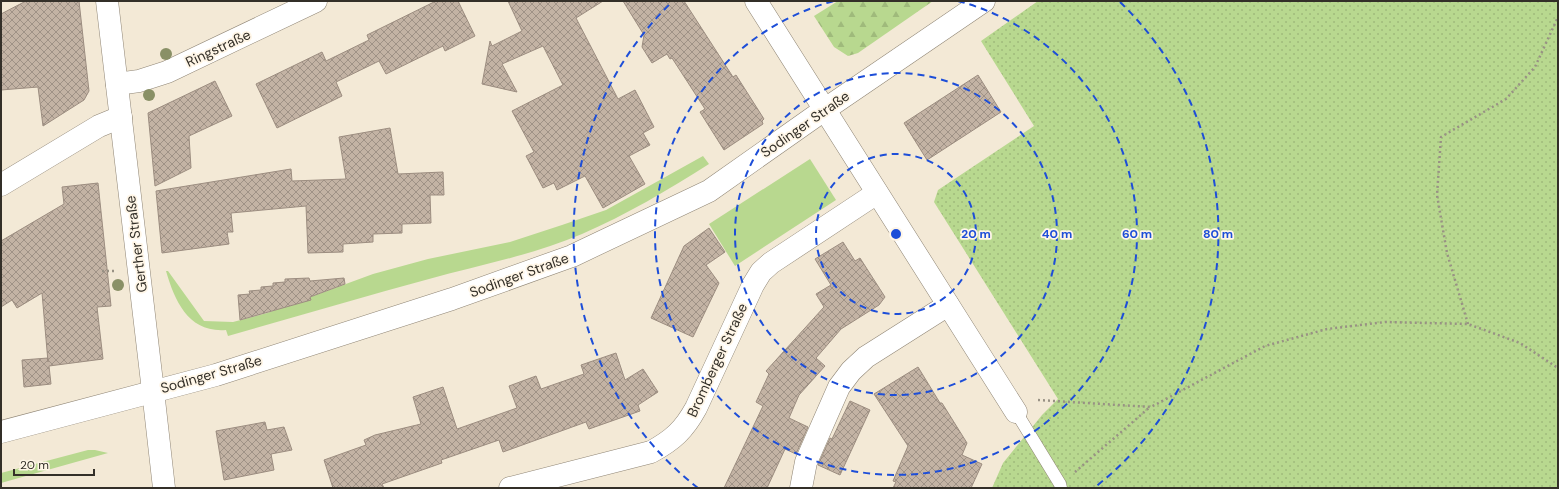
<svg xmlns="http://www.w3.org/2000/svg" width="1559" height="489" viewBox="0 0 1559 489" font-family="'DM Sans',sans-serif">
  <defs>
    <pattern id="forest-firs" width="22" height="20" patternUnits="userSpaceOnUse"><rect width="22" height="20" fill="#b8d88f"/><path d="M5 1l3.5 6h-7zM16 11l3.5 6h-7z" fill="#9fba7b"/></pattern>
    <pattern id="park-dots" width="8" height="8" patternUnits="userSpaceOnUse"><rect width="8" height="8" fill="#b8d88f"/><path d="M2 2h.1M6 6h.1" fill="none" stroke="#9fba7b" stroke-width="1.8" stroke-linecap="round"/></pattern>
    <pattern id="building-cross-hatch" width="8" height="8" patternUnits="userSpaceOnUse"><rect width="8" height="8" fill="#c3b3a4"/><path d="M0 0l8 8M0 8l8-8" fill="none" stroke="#9f9286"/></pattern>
  </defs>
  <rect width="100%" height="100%" fill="#f3e9d6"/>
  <!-- grass -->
  <g fill="#b8d88f">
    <path d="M703 156 709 164C668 190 626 215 582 234 533 255 480 265 429 279 362 297 295 317 228 336L226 330C189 333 175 302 166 271H168L204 321 233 322 267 313 373 274 428 259 510 242 562 225 606 210Z"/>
    <polygon points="810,159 836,200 735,266 709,224"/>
    <polygon points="88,450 95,450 108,453 1,483 1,473"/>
  </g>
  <!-- forest -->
  <polygon fill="url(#forest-firs)" points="838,1 933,1 858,53 848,56 834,47 814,16"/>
  <!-- park -->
  <polygon fill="url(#park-dots)" points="1038,1 1558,1 1558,488 992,488 1003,463 1042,415 1058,399 934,202 938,190 1034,126 981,41"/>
  <!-- building -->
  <g fill="url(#building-cross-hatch)" stroke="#9c8d80">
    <polygon points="26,1 79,1 89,91 84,100 43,126 38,87 1,90 1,14"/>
    <polygon points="436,1 458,1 475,36 445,51 443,46 386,74 379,61 336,82 342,96 277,128 256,84 322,52 326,61 369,40 367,35"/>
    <polygon points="508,1 603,1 576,18 618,99 635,90 654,127 643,133 650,145 629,156 645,184 603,208 585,176 557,190 554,183 543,188 526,156 534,152 512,111 563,85 543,46 502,64 517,92 482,84 490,41 492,46 522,31"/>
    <polygon points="623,1 684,1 733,77 736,75 764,119 762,121 763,124 724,150 700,112 705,109 672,58 670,59 667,54 652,63 642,47 644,35"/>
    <polygon points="978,75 1001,112 927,160 904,123"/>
    <polygon points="215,81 232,116 189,136 191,168 155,186 148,113"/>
    <polygon points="390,128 398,174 443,172 444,195 430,195 431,223 402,224 402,233 373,234 373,242 343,244 343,252 308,253 306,206 231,213 233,232 227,232 229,244 162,253 156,191 291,169 292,181 346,179 339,137"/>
    <polygon points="98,183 111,306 97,307 103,359 49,366 51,384 24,387 22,360 48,358 48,362 42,293 17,308 12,300 1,307 1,241 64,204 62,187"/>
    <polygon points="709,228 725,252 706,265 719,283 693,337 651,318 684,246"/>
    <polygon points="843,242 855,261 860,258 885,297 879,305 841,329 816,358 825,366 799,395 789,418 808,427 796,454 785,449 767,488 724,488 763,406 756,402 769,374 766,371 824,307 816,294 831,285 815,259"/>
    <polygon points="309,278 310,281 344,278 345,284 310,297 311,300 240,320 238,295 250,294 249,291 261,290 261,287 273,286 273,283 285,282 285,279"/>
    <polygon points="616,353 625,380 643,369 658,392 638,405 640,411 589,429 586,422 503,452 499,440 441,460 442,463 382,484 384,488 333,488 324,460 366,445 364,440 375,435 421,424 413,397 443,387 457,429 517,408 509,386 536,376 541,389 584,374 581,365"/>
    <polygon points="918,367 940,403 942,403 967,443 962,455 982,464 971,488 893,488 896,482 893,481 908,446 874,394"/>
    <polygon points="850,401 870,410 840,475 818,465 830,438 832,439"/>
    <polygon points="265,422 267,430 284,427 292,450 271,454 274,470 224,480 216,431"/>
  </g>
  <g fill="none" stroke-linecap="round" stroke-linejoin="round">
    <!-- lane casing -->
    <g stroke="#8f8575" stroke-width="13">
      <polyline id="lane" points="1016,412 1060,484 1061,488"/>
    </g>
    <!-- street casing -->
    <g stroke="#8f8575" stroke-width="23">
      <g id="street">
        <polyline points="107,1 153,391"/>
        <polyline points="756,1 1016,412"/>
        <polyline points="117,84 139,81 167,72 316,1"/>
        <polyline points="1,185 99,126 121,117"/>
        <path d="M510 488 651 452C673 440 684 430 696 408L753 285 761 272 771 263 877 193"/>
        <polyline points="801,488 806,462 839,387 851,371 866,357 948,305"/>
      </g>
    </g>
    <!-- secondary casing -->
    <g stroke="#8f8575" stroke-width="23">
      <g id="secondary">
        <polyline points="153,391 164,488"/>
        <polyline points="1,432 216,375 452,299 572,256 709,191 824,110 984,1"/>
      </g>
    </g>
    <!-- path -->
    <g stroke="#989184" stroke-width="2.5" stroke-dasharray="2 3" stroke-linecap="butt">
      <polyline points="102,271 114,271"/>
      <polyline points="1468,324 1447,253 1437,195 1441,137 1506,99 1535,67 1558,17"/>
      <polyline points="1038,400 1151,407 1265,346 1327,329 1385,322 1468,324 1520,343 1558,368"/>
      <polyline points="1075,472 1150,407"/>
    </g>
    <!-- lane -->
    <use href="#lane" stroke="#fff" stroke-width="12"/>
    <!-- street -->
    <use href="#street" stroke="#fff" stroke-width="22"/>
    <!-- secondary -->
    <use href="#secondary" stroke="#fff" stroke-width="22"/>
  </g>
  <!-- trees -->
  <g fill="#899066">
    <circle cx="166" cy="54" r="6"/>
    <circle cx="149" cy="95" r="6"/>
    <circle cx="118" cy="285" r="6"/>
  </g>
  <!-- distance rings -->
  <g fill="none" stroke="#1d4ed8" stroke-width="2" stroke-dasharray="7 5">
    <circle cx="896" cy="234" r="80"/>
    <circle cx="896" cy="234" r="161"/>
    <path d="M958 1A241 241 0 1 1 834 1"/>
    <path d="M698 488A322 322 0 0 1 672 2M1120 2A322 322 0 0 1 1094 488"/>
  </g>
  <g text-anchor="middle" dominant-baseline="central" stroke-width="3.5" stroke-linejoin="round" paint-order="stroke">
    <!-- street labels -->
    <g font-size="14" fill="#332f28" stroke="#fff6e7">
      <text transform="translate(218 48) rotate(-25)">Ringstraße</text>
      <text transform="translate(805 124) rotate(-35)">Sodinger Straße</text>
      <text transform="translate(136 244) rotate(-97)">Gerther Straße</text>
      <text transform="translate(519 275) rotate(-20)">Sodinger Straße</text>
      <text transform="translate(717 360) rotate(-65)">Bromberger Straße</text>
      <text transform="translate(211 374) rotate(-16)">Sodinger Straße</text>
    </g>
  </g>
  <circle cx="896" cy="234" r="6" fill="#1d4ed8" stroke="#fff6e7" stroke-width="2"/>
  <g font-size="12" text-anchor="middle" font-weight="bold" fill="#1d4ed8" stroke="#fff6e7" stroke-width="3.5" stroke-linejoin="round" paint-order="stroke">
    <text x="976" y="238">20 m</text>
    <text x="1057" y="238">40 m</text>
    <text x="1137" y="238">60 m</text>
    <text x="1218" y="238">80 m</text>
  </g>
  <!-- border -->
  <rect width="1559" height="489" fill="none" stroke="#332f28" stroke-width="4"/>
  <!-- scale -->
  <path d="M14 469v6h80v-6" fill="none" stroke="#332f28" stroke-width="2"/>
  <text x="20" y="469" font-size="12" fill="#332f28" stroke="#fff6e7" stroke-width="3" paint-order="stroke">20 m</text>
</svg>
